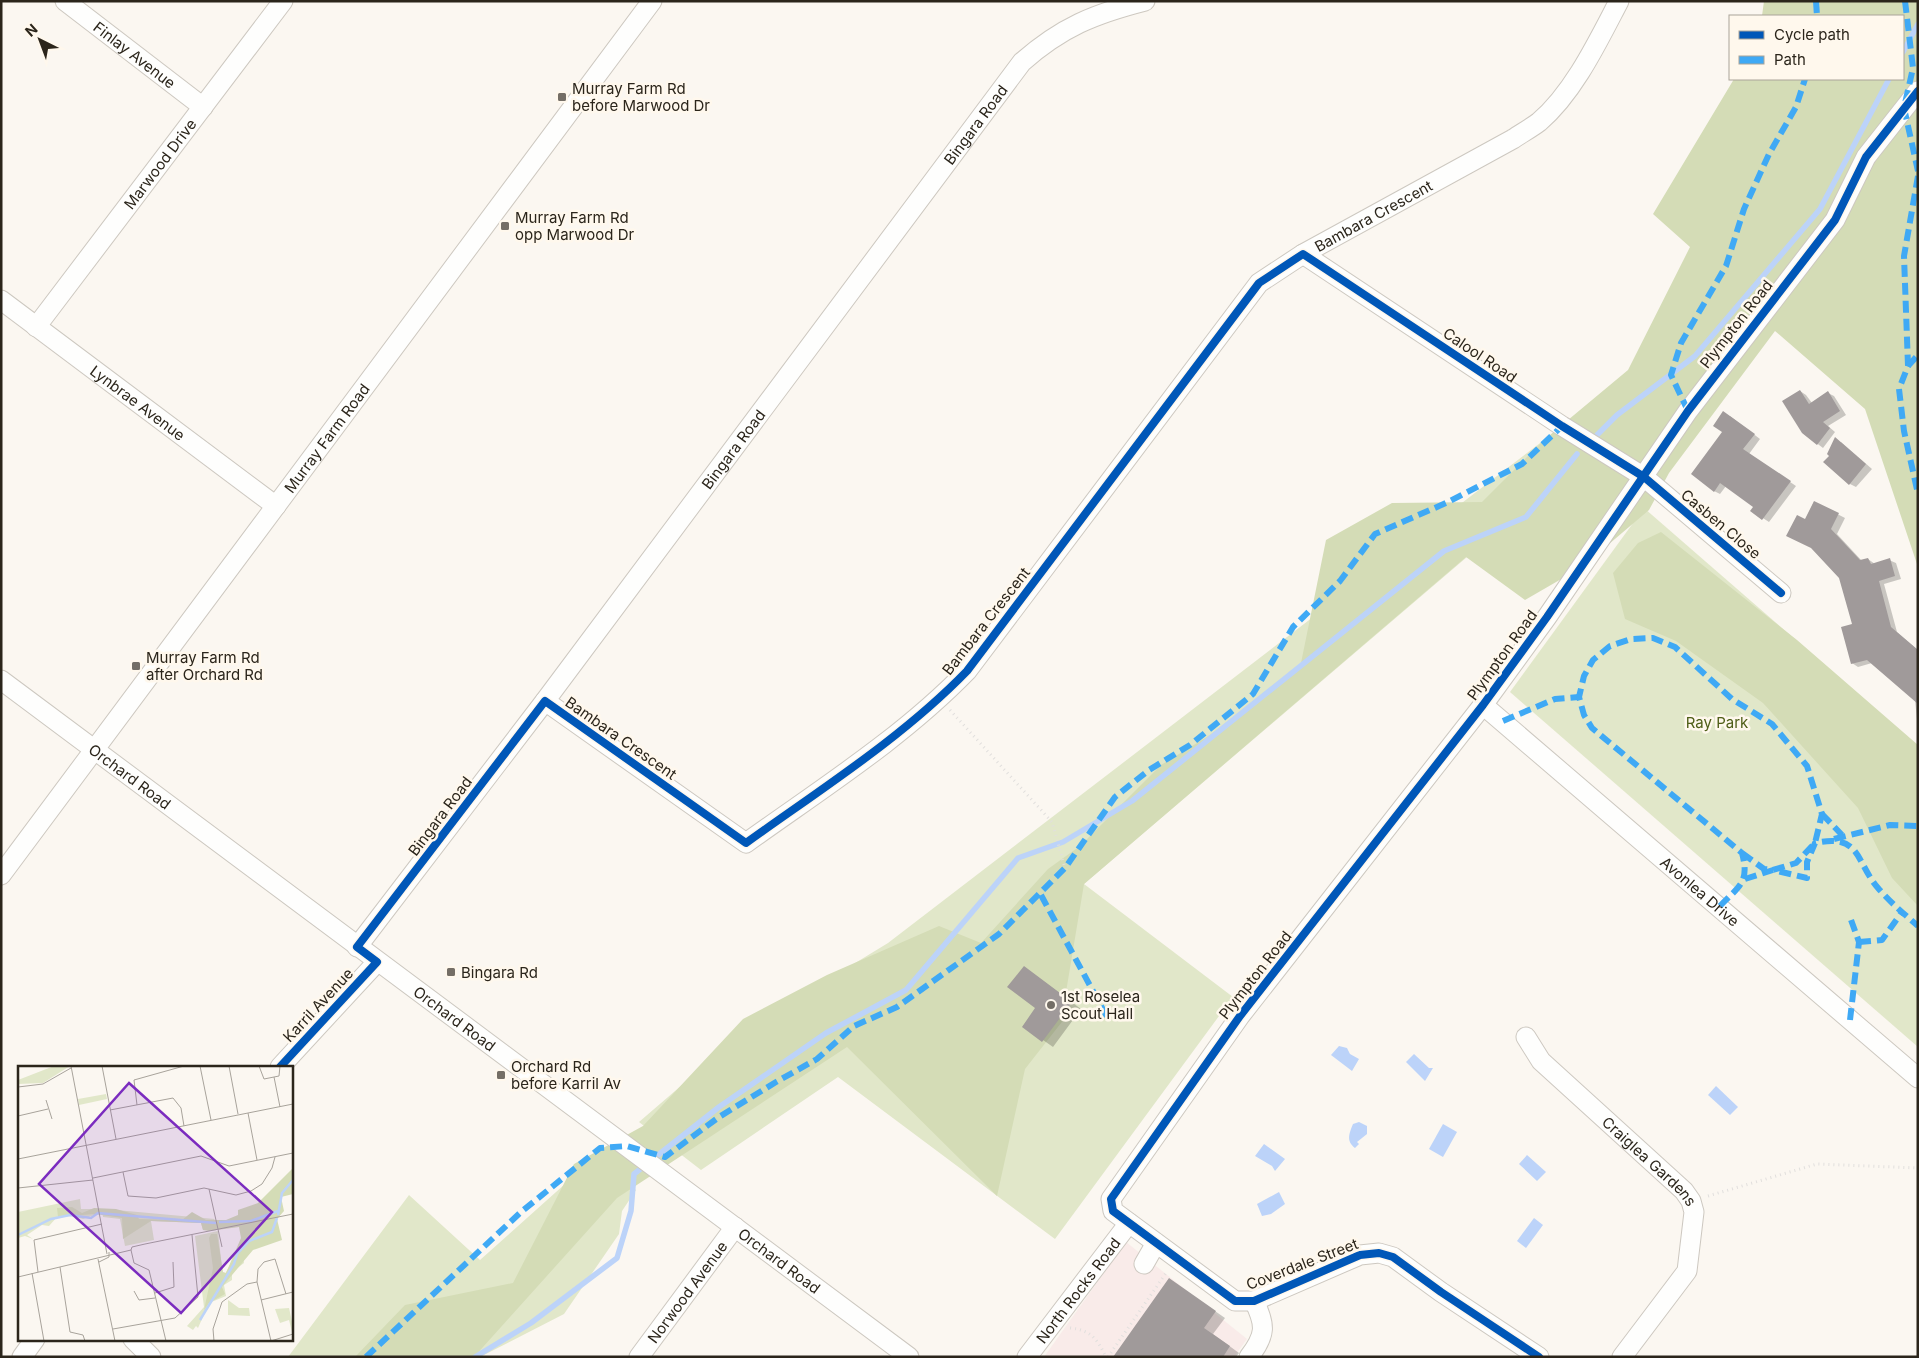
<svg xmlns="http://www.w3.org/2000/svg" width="1919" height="1358" viewBox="0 0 1919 1358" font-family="Inter,sans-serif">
  <rect width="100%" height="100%" fill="#fbf7f1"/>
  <!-- commercial -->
  <polygon fill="#f9ebe9" points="1126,1242 1247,1339 1234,1357 1044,1357"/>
  <!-- green -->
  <g fill="#e1e7c9">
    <polygon points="1544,440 1467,557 1084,884 1233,997 1055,1239 838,1077 701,1170 639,1122 747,1029 888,943"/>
    <polygon points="1644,508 1918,746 1918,1047 1510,692"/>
    <polygon points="594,1158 636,1190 622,1211 619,1234 564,1314 480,1357 288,1357 409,1195 480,1260"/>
  </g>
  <!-- forest -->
  <g fill="#d4dcb6">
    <polygon points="1764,1 1918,1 1918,567 1865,409 1775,331 1669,473 1649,510 1582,567 1525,600 1466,557 1084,884 1065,998 1065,1018 1025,1069 997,1196 847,1047 617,1198 474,1357 355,1357 405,1305 513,1283 574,1164 643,1126 743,1019 827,975 939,926 981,943 1048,869 1080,846 1161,765 1210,735 1301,663 1326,540 1392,503 1482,502 1544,440 1628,370 1690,247 1653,214 1734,79 1903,79 1903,16 1762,16"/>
    <polygon points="1661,532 1797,640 1918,745 1918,906 1892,878 1858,808 1763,703 1676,641 1625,619 1613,573 1638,543"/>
  </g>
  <!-- water -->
  <g fill="#bcd3f9">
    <polygon points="1339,1046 1347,1048 1350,1054 1359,1059 1352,1071 1331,1055"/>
    <polygon points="1414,1054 1429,1068 1433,1068 1425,1081 1406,1062"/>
    <polygon points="1716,1086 1738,1107 1730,1115 1708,1095"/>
    <path d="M1359 1122 1367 1126V1134L1357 1142 1359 1144 1355 1148C1346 1141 1349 1134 1353 1124Z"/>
    <polygon points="1443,1124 1457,1132 1443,1157 1429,1149"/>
    <polygon points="1264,1144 1285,1159 1275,1171 1272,1166 1255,1156"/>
    <polygon points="1527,1155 1546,1172 1537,1181 1519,1164"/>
    <polygon points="1279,1192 1285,1204 1271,1214 1262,1216 1257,1204"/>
    <polygon points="1534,1218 1543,1225 1526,1248 1517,1241"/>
  </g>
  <!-- shadow -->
  <g fill="#0003">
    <polygon points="1800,391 1806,395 1812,403 1828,393 1834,396 1846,415 1828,426 1835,432 1823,448 1802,432"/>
    <polygon points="1730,416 1760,439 1749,454 1796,486 1769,522 1752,511 1755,507 1726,486 1720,494 1714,491 1723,432"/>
    <polygon points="1841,442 1872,469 1856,487 1850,484 1831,456"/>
    <polygon points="1814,502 1845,518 1837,534 1862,561 1868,559 1875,564 1889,560 1896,563 1901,579 1884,584 1897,632 1918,650 1918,729 1915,700 1872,663 1858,667 1852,663 1853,625 1840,577 1805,521"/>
    <polygon points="1024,967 1081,1009 1053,1047 1023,1026 1037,1008"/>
    <polygon points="1179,1286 1225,1318 1213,1334 1239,1353 1236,1357 1115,1357"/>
  </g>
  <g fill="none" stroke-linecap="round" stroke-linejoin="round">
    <!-- stream -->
    <g stroke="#bcd3f9" stroke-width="5.5">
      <polyline points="1903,52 1918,24"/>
      <polyline points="1597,435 1617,415 1695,356 1820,209 1889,79"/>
      <polyline points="475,1357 531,1323 617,1258 631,1211 634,1174 719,1107 826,1033 906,990 1018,858 1063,842 1132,801 1444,551 1526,517 1577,454"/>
    </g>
  </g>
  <!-- building -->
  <g fill="#a09a9a">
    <polygon points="1800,390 1809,404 1828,391 1840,411 1823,422 1830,428 1817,445 1802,433 1782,401"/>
    <polygon points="1723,411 1755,434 1743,449 1791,481 1762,520 1750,511 1753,507 1720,483 1714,492 1691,474 1722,432 1713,426"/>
    <polygon points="1835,437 1866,464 1849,485 1823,462 1829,456 1827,454"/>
    <polygon points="1814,501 1839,513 1831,529 1860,560 1868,558 1871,564 1890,558 1895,576 1879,581 1891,627 1918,650 1918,704 1867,660 1851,664 1841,627 1852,624 1839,578 1811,548 1786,536 1797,515 1805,519"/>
    <polygon points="1024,966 1072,1002 1042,1042 1022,1027 1035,1008 1007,987"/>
    <polygon points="1169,1278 1216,1311 1204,1328 1230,1346 1223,1357 1113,1357"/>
  </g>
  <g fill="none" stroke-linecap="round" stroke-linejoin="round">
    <!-- minor casing -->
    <g stroke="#cdc8c0" stroke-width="21">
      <g id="minor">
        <path id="s1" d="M65 1 203 107"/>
        <polyline points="1303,254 1562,426 1644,477 1781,593"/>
        <path id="s2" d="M1 300 276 506"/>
        <path id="s3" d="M36 327 283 1"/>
        <path id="s4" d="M1 680 909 1357"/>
        <path id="s5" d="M545 701 746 843C821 789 902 738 967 671L1259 283 1303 254 1513 139C1522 133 1531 128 1539 122 1574 92 1598 41 1619 1"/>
        <path id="s6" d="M1483 705 1918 1078"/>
        <path id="s7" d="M1 875 652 1"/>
        <path id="s8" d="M357 947 545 701 1022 62C1062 27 1094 14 1145 1"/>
        <path id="s9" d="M1526 1037 1541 1061 1684 1191 1691 1201 1694 1212 1687 1271 1622 1357"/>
        <polyline points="280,1067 377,962"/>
        <polyline points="1144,1264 1156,1243"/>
        <polyline points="133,1339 151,1357"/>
        <polyline points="22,1357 35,1339"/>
        <path id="s10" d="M639 1357 735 1227"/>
        <path id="s11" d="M1027 1357 1129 1223"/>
        <path d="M1249 1357C1266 1335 1266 1325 1254 1301"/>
        <polyline points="1539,1357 1441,1292 1393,1257 1379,1253 1360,1255 1254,1301 1235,1301 1113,1211 1111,1199 1240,1016 1483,705 1547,617 1688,411 1835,220 1866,157 1918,91"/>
      </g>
    </g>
    <!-- path -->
    <g stroke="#e1dfdd" stroke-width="3" stroke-dasharray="1 4" stroke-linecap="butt">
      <polyline points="950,710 1052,822 1065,868"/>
      <polyline points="1708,1196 1817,1164 1918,1168"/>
      <path d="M1070 1328C1091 1330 1097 1339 1106 1357"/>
      <polyline points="1108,1357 1166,1273"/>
    </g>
    <!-- minor -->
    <use href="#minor" stroke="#fefefd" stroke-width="19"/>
    <!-- quiet -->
    <g stroke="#3fa9f5" stroke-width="6" stroke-dasharray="12 6" stroke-linecap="butt">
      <polyline points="1816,1 1817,16"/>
      <polyline points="1905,1 1913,68 1904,108 1918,171"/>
      <polyline points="1918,176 1904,256 1908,366 1899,389 1904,431 1918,494"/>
      <polyline points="1908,366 1918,355"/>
      <polyline points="1688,411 1671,375 1681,343 1726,266 1744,209 1769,154 1796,107 1805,79"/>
      <polyline points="1503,721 1555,699 1579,697"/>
      <polyline points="1822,814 1842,835"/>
      <polyline points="1834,839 1890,825 1918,826"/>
      <path d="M1745 879 1773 870 1807 878V862L1815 843C1861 833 1855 861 1878 888 1890 902 1904 914 1918 926"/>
      <polyline points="1041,895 1107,1017"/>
      <path d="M1720 906C1739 886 1750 883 1742 853L1592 728 1584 715 1579 697 1584 676 1593 660 1610 646 1631 639 1653 638 1675 647 1732 699 1772 724 1807 766 1822 814 1815 843 1796 863 1773 870 1764 869 1742 853"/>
      <polyline points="1859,942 1882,940 1902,912"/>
      <polyline points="1850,1020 1859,942 1850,917"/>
      <polyline points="366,1357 521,1212 600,1148 627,1146 665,1157 719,1117 776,1082 817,1059 854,1026 897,1007 999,934 1065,868 1115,797 1149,770 1190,745 1253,694 1293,627 1340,581 1375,534 1446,503 1522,464 1562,426"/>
    </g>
    <!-- cycleway casing -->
    <g stroke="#fff8ed" stroke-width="11">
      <g id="cycleway">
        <path d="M280 1067 377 962 357 947 545 701 746 843C821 789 902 738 967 671L1259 283 1303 254 1562 426 1644 477 1781 593"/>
        <polyline points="1539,1357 1441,1292 1393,1257 1379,1253 1360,1255 1254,1301 1235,1301 1113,1211 1111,1199 1240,1016 1483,705 1547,617 1688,411 1835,220 1866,157 1918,91"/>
      </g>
    </g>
    <!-- cycleway -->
    <use href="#cycleway" stroke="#0057b8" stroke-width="8"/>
  </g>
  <!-- markers -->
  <g fill="#746e66" stroke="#fff8ed" stroke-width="2">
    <rect x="557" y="92" width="10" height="10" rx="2.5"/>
    <rect x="500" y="221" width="10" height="10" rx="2.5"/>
    <rect x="131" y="661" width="10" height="10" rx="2.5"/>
    <rect x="446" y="967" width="10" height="10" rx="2.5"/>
    <circle cx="1051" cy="1005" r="5"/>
    <rect x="496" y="1070" width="10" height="10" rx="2.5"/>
  </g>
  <g text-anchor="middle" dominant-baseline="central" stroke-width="5" stroke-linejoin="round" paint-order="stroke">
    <!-- street labels -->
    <g font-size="15" fill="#2b251b" stroke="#fff8ed">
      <text stroke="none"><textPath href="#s1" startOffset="88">Finlay Avenue</textPath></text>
      <text stroke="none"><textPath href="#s8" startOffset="1029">Bingara Road</textPath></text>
      <text stroke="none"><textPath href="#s3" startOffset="205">Marwood Drive</textPath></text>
      <text stroke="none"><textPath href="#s5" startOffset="1145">Bambara Crescent</textPath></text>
      <text transform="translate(1736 324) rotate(-52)">Plympton Road</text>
      <text transform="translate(1480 355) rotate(34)">Calool Road</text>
      <text stroke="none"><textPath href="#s2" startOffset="171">Lynbrae Avenue</textPath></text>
      <text stroke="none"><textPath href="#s7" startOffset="545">Murray Farm Road</textPath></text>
      <text stroke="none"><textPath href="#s8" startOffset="624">Bingara Road</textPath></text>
      <text transform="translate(1721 524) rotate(40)">Casben Close</text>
      <text transform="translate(986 621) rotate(-52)">Bambara Crescent</text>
      <text transform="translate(1502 655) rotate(-54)">Plympton Road</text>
      <text transform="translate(621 738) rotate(35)">Bambara Crescent</text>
      <text stroke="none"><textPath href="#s4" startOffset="161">Orchard Road</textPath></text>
      <text transform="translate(440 816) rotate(-53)">Bingara Road</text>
      <text stroke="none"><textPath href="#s6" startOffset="286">Avonlea Drive</textPath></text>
      <text transform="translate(1255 975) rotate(-52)">Plympton Road</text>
      <text transform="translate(318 1005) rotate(-47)">Karril Avenue</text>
      <text stroke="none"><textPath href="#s4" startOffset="566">Orchard Road</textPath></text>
      <text stroke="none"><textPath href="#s9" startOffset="176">Craiglea Gardens</textPath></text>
      <text stroke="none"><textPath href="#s4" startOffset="971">Orchard Road</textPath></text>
      <text transform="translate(1302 1264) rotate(-21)">Coverdale Street</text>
      <text stroke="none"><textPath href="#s11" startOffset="84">North Rocks Road</textPath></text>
      <text stroke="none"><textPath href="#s10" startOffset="81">Norwood Avenue</textPath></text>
    </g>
    <!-- poi labels -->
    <g font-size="15" fill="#2b251b" stroke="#fff8ed" text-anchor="start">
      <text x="572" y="88">Murray Farm Rd<tspan x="572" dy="17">before Marwood Dr</tspan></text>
      <text x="515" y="217">Murray Farm Rd<tspan x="515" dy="17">opp Marwood Dr</tspan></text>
      <text x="146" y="657">Murray Farm Rd<tspan x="146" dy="17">after Orchard Rd</tspan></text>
      <text x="461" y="972">Bingara Rd</text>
      <text x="1061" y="996">1st Roselea<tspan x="1061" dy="17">Scout Hall</tspan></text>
      <text x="511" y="1066">Orchard Rd<tspan x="511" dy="17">before Karril Av</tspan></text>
    </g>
    <!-- park labels -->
    <g font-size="15" fill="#4f5e17" stroke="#fff8ed">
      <text x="1717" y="722">Ray Park</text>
    </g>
  </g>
  <!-- overview -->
  <g transform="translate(18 1066)">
    <rect width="275" height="275" fill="#fbf7f1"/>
    <path d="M36 0H52L25 17 0 18V14ZM88 28 89 33 61 39 60 33ZM62 133 63 143H78L79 148 65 153 51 149 39 151 31 160 24 159 9 169 15 173 7 170 0 172V146ZM84 143 98 144 197 153 185 164 183 157 133 155 136 174 107 180 102 153 85 151ZM200 165 205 212 223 178 226 197 214 206V214L206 219 208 230 191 237 180 262 178 260 175 264 169 260 186 241 177 170ZM210 234 221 242H231L232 250 210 249ZM271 242 275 260 274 266 271 254 262 257 257 243Z" fill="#e1e7c9"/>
    <path d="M275 102V128L263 131 266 145 259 153 264 174 235 184 204 221 207 228 191 237 186 244 195 202 191 172 193 168H199L205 206 208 207 223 172 221 161 191 165 185 164 183 157 133 155 105 173 104 152 77 148 40 151 39 142 54 141 64 147 76 142 98 143 119 149 121 153 164 154 174 146 188 154H208L220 149V144L240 137Z" fill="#d4dcb6"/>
    <path fill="none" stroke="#bcd3f9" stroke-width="2.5" d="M260 149 264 127 275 114M201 156 233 155 260 145M0 169 33 153 52 149 73 152 80 147 198 157M182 254 216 198 219 188 231 175 254 166 259 152"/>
    <path fill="none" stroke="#a8a39b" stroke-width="1" d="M53 0 89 188M84 0 98 73M182 0 193 54M211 0 220 48M241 0 246 13 261 10 262 0M256 11 262 41M0 21 25 18 53 2M28 34 34 53M119 39 116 14 166 0M92 44 155 32 163 42 166 60M230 47 239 94M0 50 30 43M0 93 275 38M105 106 110 130 138 132 186 122 218 129 233 125 244 118 254 102 257 91M75 112 183 90 211 100 275 87M0 122 75 114M191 123 204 181M113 184 114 181 127 178 275 148M113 184 116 197 131 204 148 275M80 193 97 275M81 196 91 191V186M42 201 52 266 65 269 67 275M20 206 16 174 84 158M14 207 26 275M0 211 113 184M116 225 121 234 137 232M137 227 156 221 155 196M268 228 257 193 246 196 240 203 239 216 253 275 275 268M243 234 275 226M95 263 157 252 180 231 174 169M152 275H169M196 275 195 263 204 236 229 218 239 216"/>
    <path fill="#7b2cbf" fill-opacity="0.15" stroke="#7b2cbf" stroke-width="2.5" d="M111 17 254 146 163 247 21 118Z"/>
    <rect width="275" height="275" fill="none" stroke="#2b251b" stroke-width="2.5"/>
  </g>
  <!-- border -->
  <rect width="1919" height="1358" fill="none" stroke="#2b251b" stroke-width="5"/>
  <!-- legend -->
  <rect x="1729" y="15" width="175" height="65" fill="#fff8ed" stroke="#aaa499"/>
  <rect x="1739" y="31" width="25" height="8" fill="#0057b8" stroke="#aaa499"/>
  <text x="1774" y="40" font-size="15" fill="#2b251b">Cycle path</text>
  <rect x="1739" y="56" width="25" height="8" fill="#3fa9f5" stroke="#aaa499"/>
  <text x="1774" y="65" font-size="15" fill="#2b251b">Path</text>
  <!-- north arrow -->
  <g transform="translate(40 40) rotate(318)" stroke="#fff8ed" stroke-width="4" paint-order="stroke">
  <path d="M0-4L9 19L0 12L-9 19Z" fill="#2b251b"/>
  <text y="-8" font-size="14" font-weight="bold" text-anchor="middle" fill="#2b251b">N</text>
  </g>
</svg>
